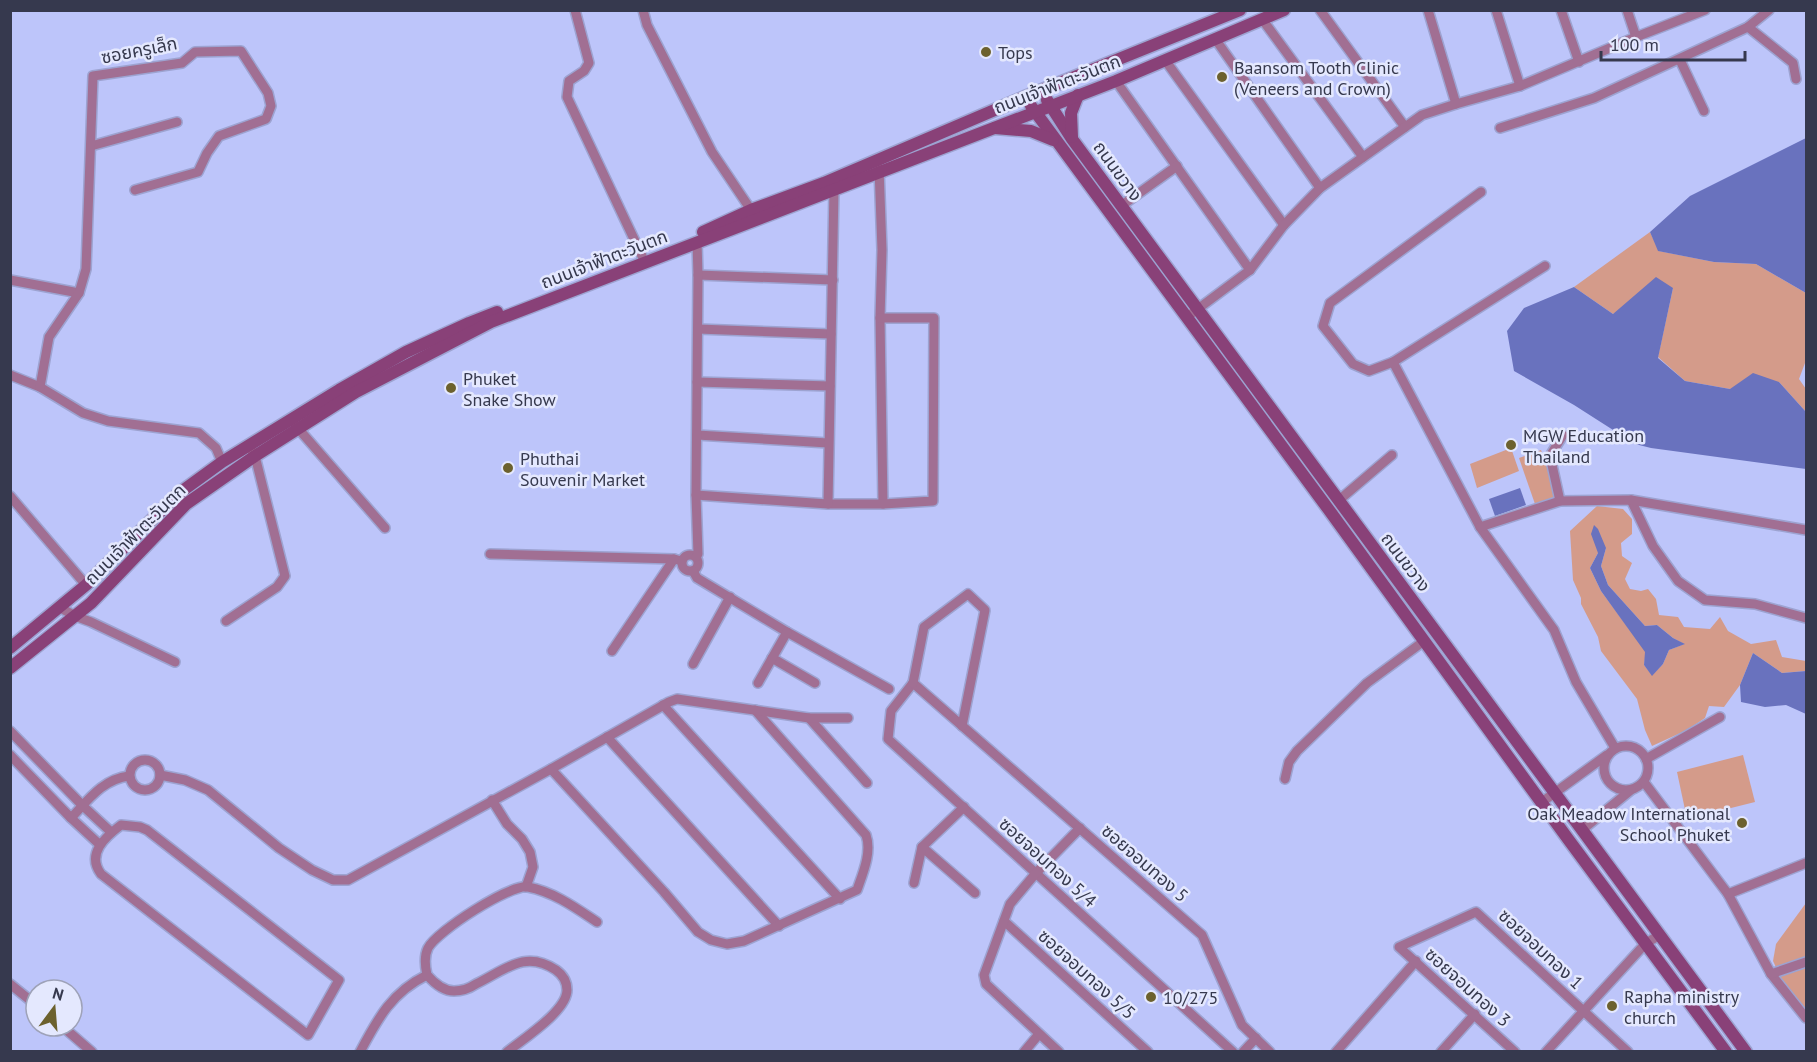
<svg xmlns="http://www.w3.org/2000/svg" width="1817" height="1062" viewBox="0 0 1817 1062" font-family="'PT Sans','Noto Sans Thai',sans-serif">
  <rect width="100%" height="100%" fill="#bdc5fa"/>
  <!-- green -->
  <g fill="#d49b8a" fill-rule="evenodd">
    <polygon points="1650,232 1659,251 1714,262 1756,264 1806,293 1806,363 1805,363 1799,379 1806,389 1806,412 1779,382 1730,389 1685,381 1658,357 1673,288 1613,314 1574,287"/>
    <polygon points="1511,448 1519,471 1477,488 1470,464"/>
    <polygon points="1541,450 1557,496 1535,504 1519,458"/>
    <path d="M1597 506 1623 509 1632 519V534L1621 543 1622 556 1632 563 1625 579 1630 589 1641 591 1648 589 1656 599 1659 615 1678 617 1684 627 1710 629 1720 617 1728 631 1751 644 1776 640 1782 657 1806 661V671L1782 673 1753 653 1740 685 1724 707 1709 706 1705 718 1687 730 1652 746 1645 730 1637 699 1601 651 1598 637 1581 604V598L1573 580 1570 531ZM1606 548 1601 566 1608 585 1645 626 1657 625 1673 638 1684 644 1669 650 1663 664 1652 675 1644 665 1646 652 1601 591 1590 568 1598 553Z"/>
    <polygon points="1743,755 1755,802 1687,819 1677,772"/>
    <polygon points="1806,903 1806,1022 1792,1001 1773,961 1776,944"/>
  </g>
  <!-- water -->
  <g fill="#6972be">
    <polygon points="1806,138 1806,293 1756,264 1714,262 1658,251 1650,232 1690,196"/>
    <polygon points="1656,277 1673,288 1658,358 1685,381 1730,389 1753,373 1779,382 1806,412 1806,469 1651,448 1635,444 1574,405 1514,371 1507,331 1524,308 1574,287 1613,314"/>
    <polygon points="1520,488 1526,505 1495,516 1489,499"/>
    <polygon points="1594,525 1598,529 1606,548 1601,566 1608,585 1645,626 1657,625 1673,638 1685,644 1669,650 1663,664 1652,676 1644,665 1645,652 1601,591 1590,568 1598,553 1591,534"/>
    <polygon points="1753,653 1782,673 1806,671 1806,714 1786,705 1765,707 1741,702 1740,685"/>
  </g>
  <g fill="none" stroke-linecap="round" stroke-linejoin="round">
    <!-- street casing -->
    <g stroke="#9da3d1" stroke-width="12">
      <g id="street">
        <polyline points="575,10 589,63 584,71 569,81 567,97 642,256"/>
        <polyline points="643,10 647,25 712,152 751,210"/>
        <polyline points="1320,10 1405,127"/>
        <polyline points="1428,10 1456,104"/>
        <polyline points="1496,10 1520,86"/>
        <polyline points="1561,10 1579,62"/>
        <polyline points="1627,10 1636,37"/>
        <polyline points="1262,19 1363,157"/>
        <polyline points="1748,27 1793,63 1796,79"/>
        <polyline points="1216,40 1320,188"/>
        <polyline points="1165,60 1284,225"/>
        <polyline points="1680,60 1704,111"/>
        <polyline points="1116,81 1250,270"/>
        <polyline points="1500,128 1594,98 1748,27 1769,10"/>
        <polyline points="91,146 177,122"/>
        <polyline points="879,168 882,250 880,318 883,504"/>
        <polyline points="1481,192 1330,303 1323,326 1353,364 1369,371 1393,362 1545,266"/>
        <polyline points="1121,206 1177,166"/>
        <polyline points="698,275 833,280"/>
        <polyline points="10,280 79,293"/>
        <polyline points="1187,317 1250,270 1284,225 1320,188 1422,115 1456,104 1520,86 1636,37 1705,10"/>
        <polyline points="698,329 831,334"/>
        <polyline points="1393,362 1480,527 1554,630 1576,682 1615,748"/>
        <polyline points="10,375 40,387 83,413 108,421 199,433 216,448 222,462"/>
        <polyline points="697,382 830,386"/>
        <polyline points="40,387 49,337 79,293 86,269 93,76 182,63 195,52 241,51 268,93 271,106 266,119 219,136 207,153 198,172 135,190"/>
        <polyline points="296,426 385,528"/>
        <polyline points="697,435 828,443"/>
        <polyline points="696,495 828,504 883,504 933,501 934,318 880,318"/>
        <polyline points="10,496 86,585"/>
        <polyline points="1631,500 1653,546 1678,581 1705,600 1755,604 1806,618"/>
        <polyline points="1338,501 1392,455"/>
        <polyline points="1560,501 1550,456 1563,435"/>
        <polyline points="828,504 834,189"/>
        <polyline points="1480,527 1560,501 1631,500 1806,530"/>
        <polyline points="490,554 674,559 682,561"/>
        <circle cx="690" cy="563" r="8"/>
        <polyline points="696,557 698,554 696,495 698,275 697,242"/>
        <polyline points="693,571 697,578 787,632 889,689"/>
        <polyline points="59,607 75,616 91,622 175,662"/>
        <polyline points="226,621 277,587 285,576 255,456 252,451"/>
        <polyline points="612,651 674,559"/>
        <polyline points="772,658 815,683"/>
        <polyline points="693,664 730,597"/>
        <polyline points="758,683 787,632"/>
        <polyline points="913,683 891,711 888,739 1233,1052"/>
        <polyline points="913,683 1202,935 1242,1025 1270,1052"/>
        <polyline points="913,683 924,627 968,594 985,610 962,726"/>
        <polyline points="663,705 840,899"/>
        <polyline points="809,718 867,783"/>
        <polyline points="10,731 83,806 111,832"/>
        <polyline points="607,737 779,926"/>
        <circle cx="1626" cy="768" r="22"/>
        <polyline points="10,755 71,818 99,844"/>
        <polyline points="1646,759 1720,717"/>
        <circle cx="145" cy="775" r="15"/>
        <path d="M551 769 664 892 698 932 711 940 727 944 744 941 857 890C863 873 872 852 866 835L755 710"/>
        <polyline points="160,775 185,780 208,790 279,848 312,870 333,880 348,880 551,769 669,702 677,699 809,718 848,718"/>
        <polyline points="1285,779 1289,762 1297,751 1367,683 1424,641"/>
        <polyline points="1644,782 1728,894 1771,974 1806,1018"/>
        <polyline points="492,800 507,824 522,839 530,852 533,867 526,887"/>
        <polyline points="1542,802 1607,755"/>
        <path d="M71 818C88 800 103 779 129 776"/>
        <path d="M121 825 140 827 147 830 339 980 308 1035 101 874C86 854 105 837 121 825Z"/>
        <polyline points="1582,830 1631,790"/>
        <polyline points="922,847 975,893"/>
        <polyline points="914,883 922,847 964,807"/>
        <polyline points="1728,894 1806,863"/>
        <polyline points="1004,921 1148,1052"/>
        <polyline points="1771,974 1806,962"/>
        <polyline points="10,984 36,1005"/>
        <polyline points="62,1026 92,1052"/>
        <path d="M360 1052C378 1018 392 992 427 975"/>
        <path d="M507 1052C523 1039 567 1011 567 990 567 981 563 975 556 970 525 949 505 970 476 984 470 988 462 991 454 991 444 991 434 983 427 975 425 966 424 956 428 948 437 931 510 884 528 887 554 892 576 908 597 922"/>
        <polyline points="1024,1052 1039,1034"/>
        <polyline points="1059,1052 986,984 984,975 1010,904 1036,873 1080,828"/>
        <polyline points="1243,1052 1256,1038"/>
        <polyline points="1336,1052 1416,961"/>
        <polyline points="1441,1052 1475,1014"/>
        <polyline points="1515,1052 1399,947 1476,912 1628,1052"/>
        <polyline points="1546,1052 1646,943 1660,935"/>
      </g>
    </g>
    <!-- secondary casing -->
    <g stroke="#9da3d1" stroke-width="15">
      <g id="secondary">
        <polyline points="1047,100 1072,139 1746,1052"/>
        <polyline points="1031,106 1329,510 1568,839 1726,1052"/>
        <polyline points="995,128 1031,131 1053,140"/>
        <polyline points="1072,137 1071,113 1078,95"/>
        <polyline points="703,232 751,210 824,183 1025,97 1240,10"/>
        <polyline points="10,648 86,585 178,494 222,462 339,390 406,352 469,323 497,312"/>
        <polyline points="10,668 91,603 186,504 255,456 356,392 491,322 1116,81 1284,10"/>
      </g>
    </g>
    <!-- street -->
    <use href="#street" stroke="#a16f93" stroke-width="9"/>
    <!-- secondary -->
    <use href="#secondary" stroke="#894178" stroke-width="12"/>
  </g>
  <!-- markers -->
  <g fill="#6c612e" stroke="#e4e8fe" stroke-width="2">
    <circle cx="986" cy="52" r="6"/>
    <circle cx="1222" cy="77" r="6"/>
    <circle cx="451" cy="388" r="6"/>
    <circle cx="1511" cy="445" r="6"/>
    <circle cx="508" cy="468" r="6"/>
    <circle cx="1742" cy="823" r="6"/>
    <circle cx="1151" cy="997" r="6"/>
    <circle cx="1612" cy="1006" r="6"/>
  </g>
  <g text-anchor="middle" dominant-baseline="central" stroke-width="5" stroke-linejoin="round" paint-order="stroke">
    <!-- street labels -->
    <g font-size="18" fill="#36394e" stroke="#e4e8fe">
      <text transform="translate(139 50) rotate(-11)">ซอยครูเล็ก</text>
      <text transform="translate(1057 84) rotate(-21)">ถนนเจ้าฟ้าตะวันตก</text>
      <text transform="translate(1118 171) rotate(54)">ถนนขวาง</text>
      <text transform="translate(604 259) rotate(-21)">ถนนเจ้าฟ้าตะวันตก</text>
      <text transform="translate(135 534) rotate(-45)">ถนนเจ้าฟ้าตะวันตก</text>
      <text transform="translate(1406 562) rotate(53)">ถนนขวาง</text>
      <text transform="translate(1048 862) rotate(42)">ซอยจอมทอง 5/4</text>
      <text transform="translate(1145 863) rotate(41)">ซอยจอมทอง 5</text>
      <text transform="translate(1541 949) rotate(43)">ซอยจอมทอง 1</text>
      <text transform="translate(1087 974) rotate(42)">ซอยจอมทอง 5/5</text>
      <text transform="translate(1468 987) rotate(42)">ซอยจอมทอง 3</text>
    </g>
    <!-- poi labels -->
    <g font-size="18" fill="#36394e" stroke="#e4e8fe" text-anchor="start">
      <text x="998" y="52">Tops</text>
      <text x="1234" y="67">Baansom Tooth Clinic<tspan x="1234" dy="21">(Veneers and Crown)</tspan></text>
      <text x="463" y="378">Phuket<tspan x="463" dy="21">Snake Show</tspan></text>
      <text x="1523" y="435">MGW Education<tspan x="1523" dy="21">Thailand</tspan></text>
      <text x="520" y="458">Phuthai<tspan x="520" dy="21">Souvenir Market</tspan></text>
      <text x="1730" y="813" text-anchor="end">Oak Meadow International<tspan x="1730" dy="21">School Phuket</tspan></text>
      <text x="1624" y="996">Rapha ministry<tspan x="1624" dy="21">church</tspan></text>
      <text x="1163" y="997">10/275</text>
    </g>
  </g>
  <!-- border -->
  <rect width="1817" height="1062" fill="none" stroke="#36394e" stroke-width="24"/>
  <!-- north arrow -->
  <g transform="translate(54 1008) rotate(16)"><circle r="28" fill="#e4e8fe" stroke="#9ea2b8" stroke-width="1.5"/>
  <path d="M0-4.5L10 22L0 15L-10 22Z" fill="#6c612e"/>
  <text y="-9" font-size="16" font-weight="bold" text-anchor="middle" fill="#36394e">N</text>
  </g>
  <!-- scale -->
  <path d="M1601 51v9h144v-9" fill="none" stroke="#36394e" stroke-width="3"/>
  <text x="1610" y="51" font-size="18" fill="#36394e" stroke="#e4e8fe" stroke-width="4.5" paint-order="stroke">100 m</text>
</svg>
